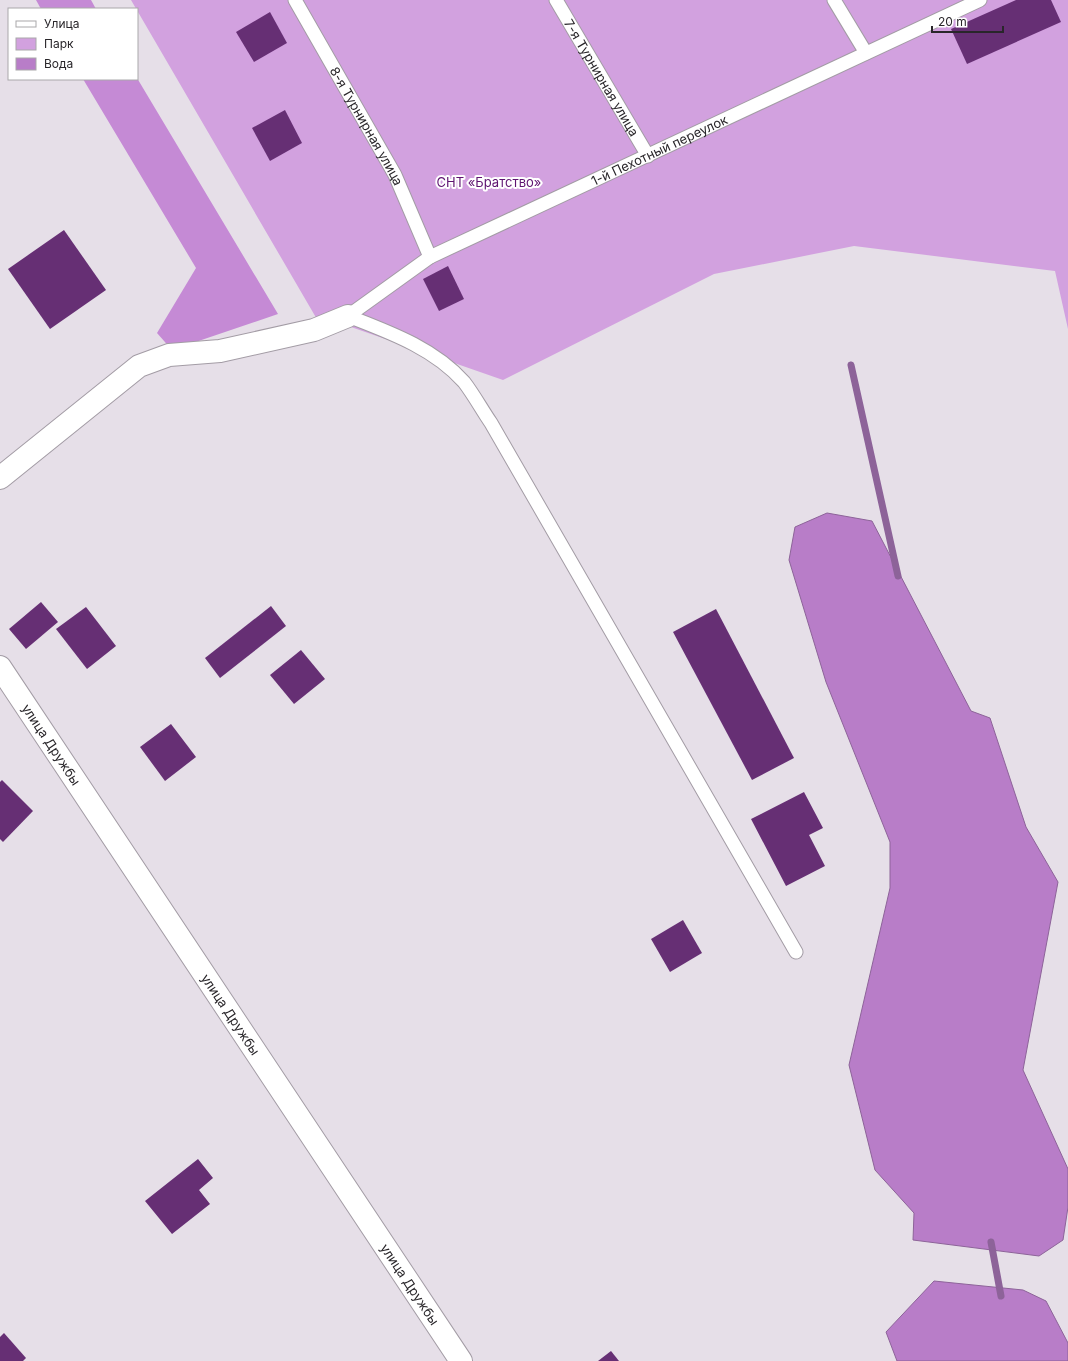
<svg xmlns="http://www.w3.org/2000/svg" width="1068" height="1361" viewBox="0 0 1068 1361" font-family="Inter,sans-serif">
  <rect width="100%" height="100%" fill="#e6dfe8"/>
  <!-- green -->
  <polygon fill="#d2a1df" points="131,0 1068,0 1068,329 1055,271 854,246 714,274 503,380 351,327 318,321"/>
  <!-- forest -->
  <g fill="#c58ad5">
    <polygon points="36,0 91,0 96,9 41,9"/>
    <polygon points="137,78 278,314 172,350 157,333 196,268 83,79"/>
  </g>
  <!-- water -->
  <g fill="#b87dc8" stroke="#8d6399">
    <polygon points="827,513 872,521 971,711 990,718 1026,827 1058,882 1023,1070 1068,1169 1068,1207 1063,1240 1039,1256 913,1240 914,1213 875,1170 849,1065 890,888 890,842 826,682 789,560 795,527"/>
    <polygon points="934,1281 1023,1290 1046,1301 1068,1343 1068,1361 897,1361 886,1332"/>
  </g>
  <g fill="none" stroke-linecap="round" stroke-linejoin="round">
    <!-- stream -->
    <g stroke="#8d6399" stroke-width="7">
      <polyline points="851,365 898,576"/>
      <polyline points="991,1242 1001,1296"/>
    </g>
  </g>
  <!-- building -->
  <g fill="#662f74">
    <polygon points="1016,0 1051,0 1061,22 967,64 951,29"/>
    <polygon points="270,12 287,43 254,62 236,32"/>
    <polygon points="285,110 302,143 270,161 252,128"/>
    <polygon points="64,230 106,290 50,329 8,269"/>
    <polygon points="448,266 464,299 439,311 423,279"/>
    <polygon points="41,602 58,622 26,649 9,629"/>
    <polygon points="271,606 286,626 220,678 205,658"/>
    <polygon points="86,607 116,646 87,669 56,629"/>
    <polygon points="716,609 794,758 752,780 673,632"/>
    <polygon points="301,650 325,679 294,704 270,675"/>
    <polygon points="171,724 196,757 165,781 140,747"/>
    <polygon points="2,780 33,811 3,842 0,839 0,782"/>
    <polygon points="804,792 823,828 809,835 825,866 786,886 751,819"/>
    <polygon points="683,920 702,953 670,972 651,939"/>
    <polygon points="198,1159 213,1178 199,1190 210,1204 172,1234 145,1201"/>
    <polygon points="4,1333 26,1358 23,1361 0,1361 0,1337"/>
    <polygon points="611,1351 619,1361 598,1361"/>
  </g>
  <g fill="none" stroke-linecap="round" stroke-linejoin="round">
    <!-- lane casing -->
    <g stroke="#a39ca5" stroke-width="15">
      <g id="lane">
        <path id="s1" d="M295 0 395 175 430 257"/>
        <path id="s2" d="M556 0 648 156"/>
        <polyline points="834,0 866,53"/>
        <path d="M348 316C389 332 434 348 464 382 474 395 482 410 491 423L796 952"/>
        <path id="s3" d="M348 316 430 257 980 0"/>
      </g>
    </g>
    <!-- street casing -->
    <g stroke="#a39ca5" stroke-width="24">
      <g id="street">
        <polyline points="0,478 139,366 169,355 220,351 314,330 348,316"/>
        <path id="s4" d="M0 667 461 1361"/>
      </g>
    </g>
    <!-- lane -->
    <use href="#lane" stroke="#fff" stroke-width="13"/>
    <!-- street -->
    <use href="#street" stroke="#fff" stroke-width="22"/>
  </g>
  <g text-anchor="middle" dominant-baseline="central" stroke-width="4" stroke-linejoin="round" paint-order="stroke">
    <!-- street labels -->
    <g font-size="13" fill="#29262a" stroke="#fff">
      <text stroke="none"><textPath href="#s2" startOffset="90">7-я Турнирная улица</textPath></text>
      <text stroke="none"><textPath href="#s1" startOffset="145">8-я Турнирная улица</textPath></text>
      <text stroke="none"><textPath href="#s3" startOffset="354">1-й Пехотный переулок</textPath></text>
      <text stroke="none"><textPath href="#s4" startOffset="93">улица Дружбы</textPath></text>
      <text stroke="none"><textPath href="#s4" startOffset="417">улица Дружбы</textPath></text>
      <text stroke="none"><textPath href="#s4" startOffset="741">улица Дружбы</textPath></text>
    </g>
    <!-- park labels -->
    <g font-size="13" fill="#5e1370" stroke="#fff">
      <text x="489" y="182">СНТ «Братство»</text>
    </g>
  </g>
  <!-- legend -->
  <rect x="8" y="8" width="130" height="72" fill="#ffffff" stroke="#a9a8aa"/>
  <rect x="16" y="21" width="20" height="6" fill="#ffffff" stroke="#a9a8aa"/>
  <text x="44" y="28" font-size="12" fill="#29262a">Улица</text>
  <rect x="16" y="38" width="20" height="12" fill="#d2a1df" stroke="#a9a8aa"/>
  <text x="44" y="48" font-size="12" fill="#29262a">Парк</text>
  <rect x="16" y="58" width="20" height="12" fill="#b87dc8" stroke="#a9a8aa"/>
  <text x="44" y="68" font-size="12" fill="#29262a">Вода</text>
  <!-- scale -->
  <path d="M932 26v6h71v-6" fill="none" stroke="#29262a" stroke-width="2"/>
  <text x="938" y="26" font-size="12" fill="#29262a" stroke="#ffffff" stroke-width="3" paint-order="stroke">20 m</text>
</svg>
